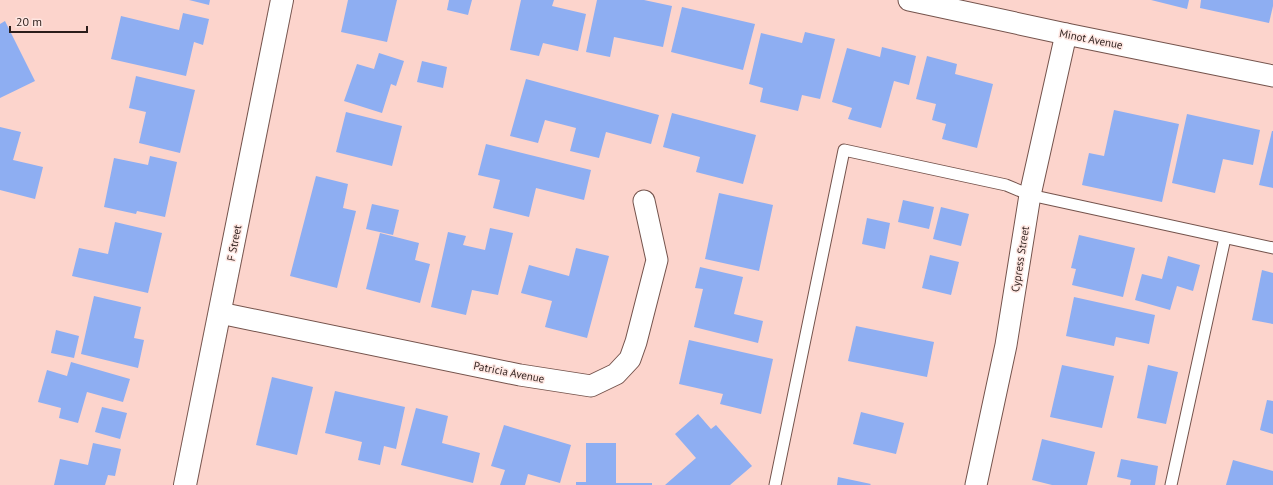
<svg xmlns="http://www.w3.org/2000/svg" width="1273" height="485" viewBox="0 0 1273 485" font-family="'PT Sans',sans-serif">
  <rect width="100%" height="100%" fill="#fcd4cc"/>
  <!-- building -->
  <g fill="#8eaef2">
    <polygon points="189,0 210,0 209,5"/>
    <polygon points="348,0 397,0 387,42 341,32"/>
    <polygon points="449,0 472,0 468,15 447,10"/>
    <polygon points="521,0 554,0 552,6 586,14 578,51 543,43 539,56 510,50"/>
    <polygon points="597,0 644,0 672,6 663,47 614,37 610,57 586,52"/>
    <polygon points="1151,0 1189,0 1187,9"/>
    <polygon points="1201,0 1273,0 1273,6 1269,23 1200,8"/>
    <polygon points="682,7 755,24 743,70 671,52"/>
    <polygon points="183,13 209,19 203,45 194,42 186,76 111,59 121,16 179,30"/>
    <polygon points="5,21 35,81 0,98 0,24"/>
    <polygon points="805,32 835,39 820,99 802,95 798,111 760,102 763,88 749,84 761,33 802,43"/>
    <polygon points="882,47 916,56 909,85 894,81 881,128 848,119 852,108 832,102 847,48 880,57"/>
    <polygon points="379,53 404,61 396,86 391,84 382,113 344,101 357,64 374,69"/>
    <polygon points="927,56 957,64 955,74 993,84 977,148 942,139 946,124 932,120 936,104 916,99"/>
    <polygon points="422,61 447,67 443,88 417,82"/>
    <polygon points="136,76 195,90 180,153 139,143 146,112 129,108"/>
    <polygon points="526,79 659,115 651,144 606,132 599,158 570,151 576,128 545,120 538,143 510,136"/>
    <polygon points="1114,110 1179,124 1162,202 1082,185 1089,153 1104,156"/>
    <polygon points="346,112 402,126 392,166 336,152"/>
    <polygon points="672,113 756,135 743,184 696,172 700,157 663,147"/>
    <polygon points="1187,114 1260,130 1253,165 1223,159 1215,193 1172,183"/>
    <polygon points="0,127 21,132 13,160 43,167 35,199 0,190"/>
    <polygon points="1272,131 1273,131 1273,188 1259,185"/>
    <polygon points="486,144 591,170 584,200 536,188 529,217 493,208 500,180 478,175"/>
    <polygon points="150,156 177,162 165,217 137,211 136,214 104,207 114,158 148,165"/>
    <polygon points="316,176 348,184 343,208 356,211 337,288 290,276"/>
    <polygon points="719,193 773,205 759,271 705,259"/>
    <polygon points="903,200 934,207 929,229 898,222"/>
    <polygon points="372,204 399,210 393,235 366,229"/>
    <polygon points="941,207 969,214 961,246 933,239"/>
    <polygon points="867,218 890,223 885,249 862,244"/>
    <polygon points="115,222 162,233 148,293 72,276 79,248 108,254"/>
    <polygon points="490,228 513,233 498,295 472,290 466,315 431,307 448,232 466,236 463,245 485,250"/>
    <polygon points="380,233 419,243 415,260 430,264 420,303 366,289"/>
    <polygon points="1079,235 1135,248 1123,297 1072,285 1076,269 1071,268"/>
    <polygon points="576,248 609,256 587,338 545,327 552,301 521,293 529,265 569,276"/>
    <polygon points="930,255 959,262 951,295 922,288"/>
    <polygon points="1168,256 1200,265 1193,291 1177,286 1170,310 1135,300 1142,274 1162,279"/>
    <polygon points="700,267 743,277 734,314 763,321 758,343 694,327 703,289 695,288"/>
    <polygon points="1262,270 1273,273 1273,324 1252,320"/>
    <polygon points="94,296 141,307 134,338 144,340 138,368 81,354"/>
    <polygon points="1074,297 1155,315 1149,344 1116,337 1114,346 1066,336"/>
    <polygon points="856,326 934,342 927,377 848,361"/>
    <polygon points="56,330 79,336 74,358 51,353"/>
    <polygon points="689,340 773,359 761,414 720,404 723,394 679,384"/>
    <polygon points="71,362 130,379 123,402 87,392 78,423 59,418 61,408 38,402 47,370 67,376"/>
    <polygon points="1062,365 1114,376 1102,428 1050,417"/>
    <polygon points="1148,365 1178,372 1166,424 1137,418"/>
    <polygon points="272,377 313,387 297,455 256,445"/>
    <polygon points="335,391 405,407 396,449 384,446 380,465 358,460 362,442 325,433"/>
    <polygon points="1267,400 1273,401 1273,434 1260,430"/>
    <polygon points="102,407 127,413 120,439 95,432"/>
    <polygon points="416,408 448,416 442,443 480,453 473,483 401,465"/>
    <polygon points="861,412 904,423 896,454 853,444"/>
    <polygon points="698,414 711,429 716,425 752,466 730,485 665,485 696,458 675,434"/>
    <polygon points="504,425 571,445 560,483 528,474 525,485 500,485 505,470 491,466"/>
    <polygon points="1042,439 1095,452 1087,485 1052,485 1032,480"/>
    <polygon points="93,443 121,449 115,476 108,475 105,485 54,485 60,459 88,465"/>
    <polygon points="586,443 616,443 616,483 652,483 652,485 576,485 576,482 586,482"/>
    <polygon points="1121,459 1158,466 1155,485 1130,485 1131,480 1117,477"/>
    <polygon points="1233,460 1273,471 1273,485 1226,485"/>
    <polygon points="838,477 871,484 870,485 837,485"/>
  </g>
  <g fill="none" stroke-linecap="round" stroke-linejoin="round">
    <!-- service casing -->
    <g stroke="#74534c" stroke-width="13">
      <g id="service">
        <polyline points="775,485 844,150 1006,185 1030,195 1273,248"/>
        <polyline points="1171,485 1225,238"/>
      </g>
    </g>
    <!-- minor casing -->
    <g stroke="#74534c" stroke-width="23">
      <g id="minor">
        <polyline points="909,0 1066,34 1273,76"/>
        <polyline points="220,313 520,375 591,386 616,374 630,359 636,342 657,260 644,201"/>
        <polyline points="976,485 1006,345 1030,195 1066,34"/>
      </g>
    </g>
    <!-- secondary casing -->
    <g stroke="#74534c" stroke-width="24">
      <polyline id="secondary" points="185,485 282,0"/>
    </g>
    <!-- service -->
    <use href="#service" stroke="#fff" stroke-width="11"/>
    <!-- minor -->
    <use href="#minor" stroke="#fff" stroke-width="21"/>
    <!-- secondary -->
    <use href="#secondary" stroke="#fff" stroke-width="22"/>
  </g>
  <g text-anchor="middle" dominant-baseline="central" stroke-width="3" stroke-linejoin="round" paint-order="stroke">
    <!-- street labels -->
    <g font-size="11" fill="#2b1d1a" stroke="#fee6e1">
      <text transform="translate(1091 39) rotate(11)">Minot Avenue</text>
      <text transform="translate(234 243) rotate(-79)">F Street</text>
      <text transform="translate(1020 259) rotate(-81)">Cypress Street</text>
      <text transform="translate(509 372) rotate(11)">Patricia Avenue</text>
    </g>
  </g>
  <!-- scale -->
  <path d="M10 26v6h77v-6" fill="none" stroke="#2b1d1a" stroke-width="2"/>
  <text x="16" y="26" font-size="12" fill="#2b1d1a" stroke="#fee6e1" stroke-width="3" paint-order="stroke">20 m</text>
</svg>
